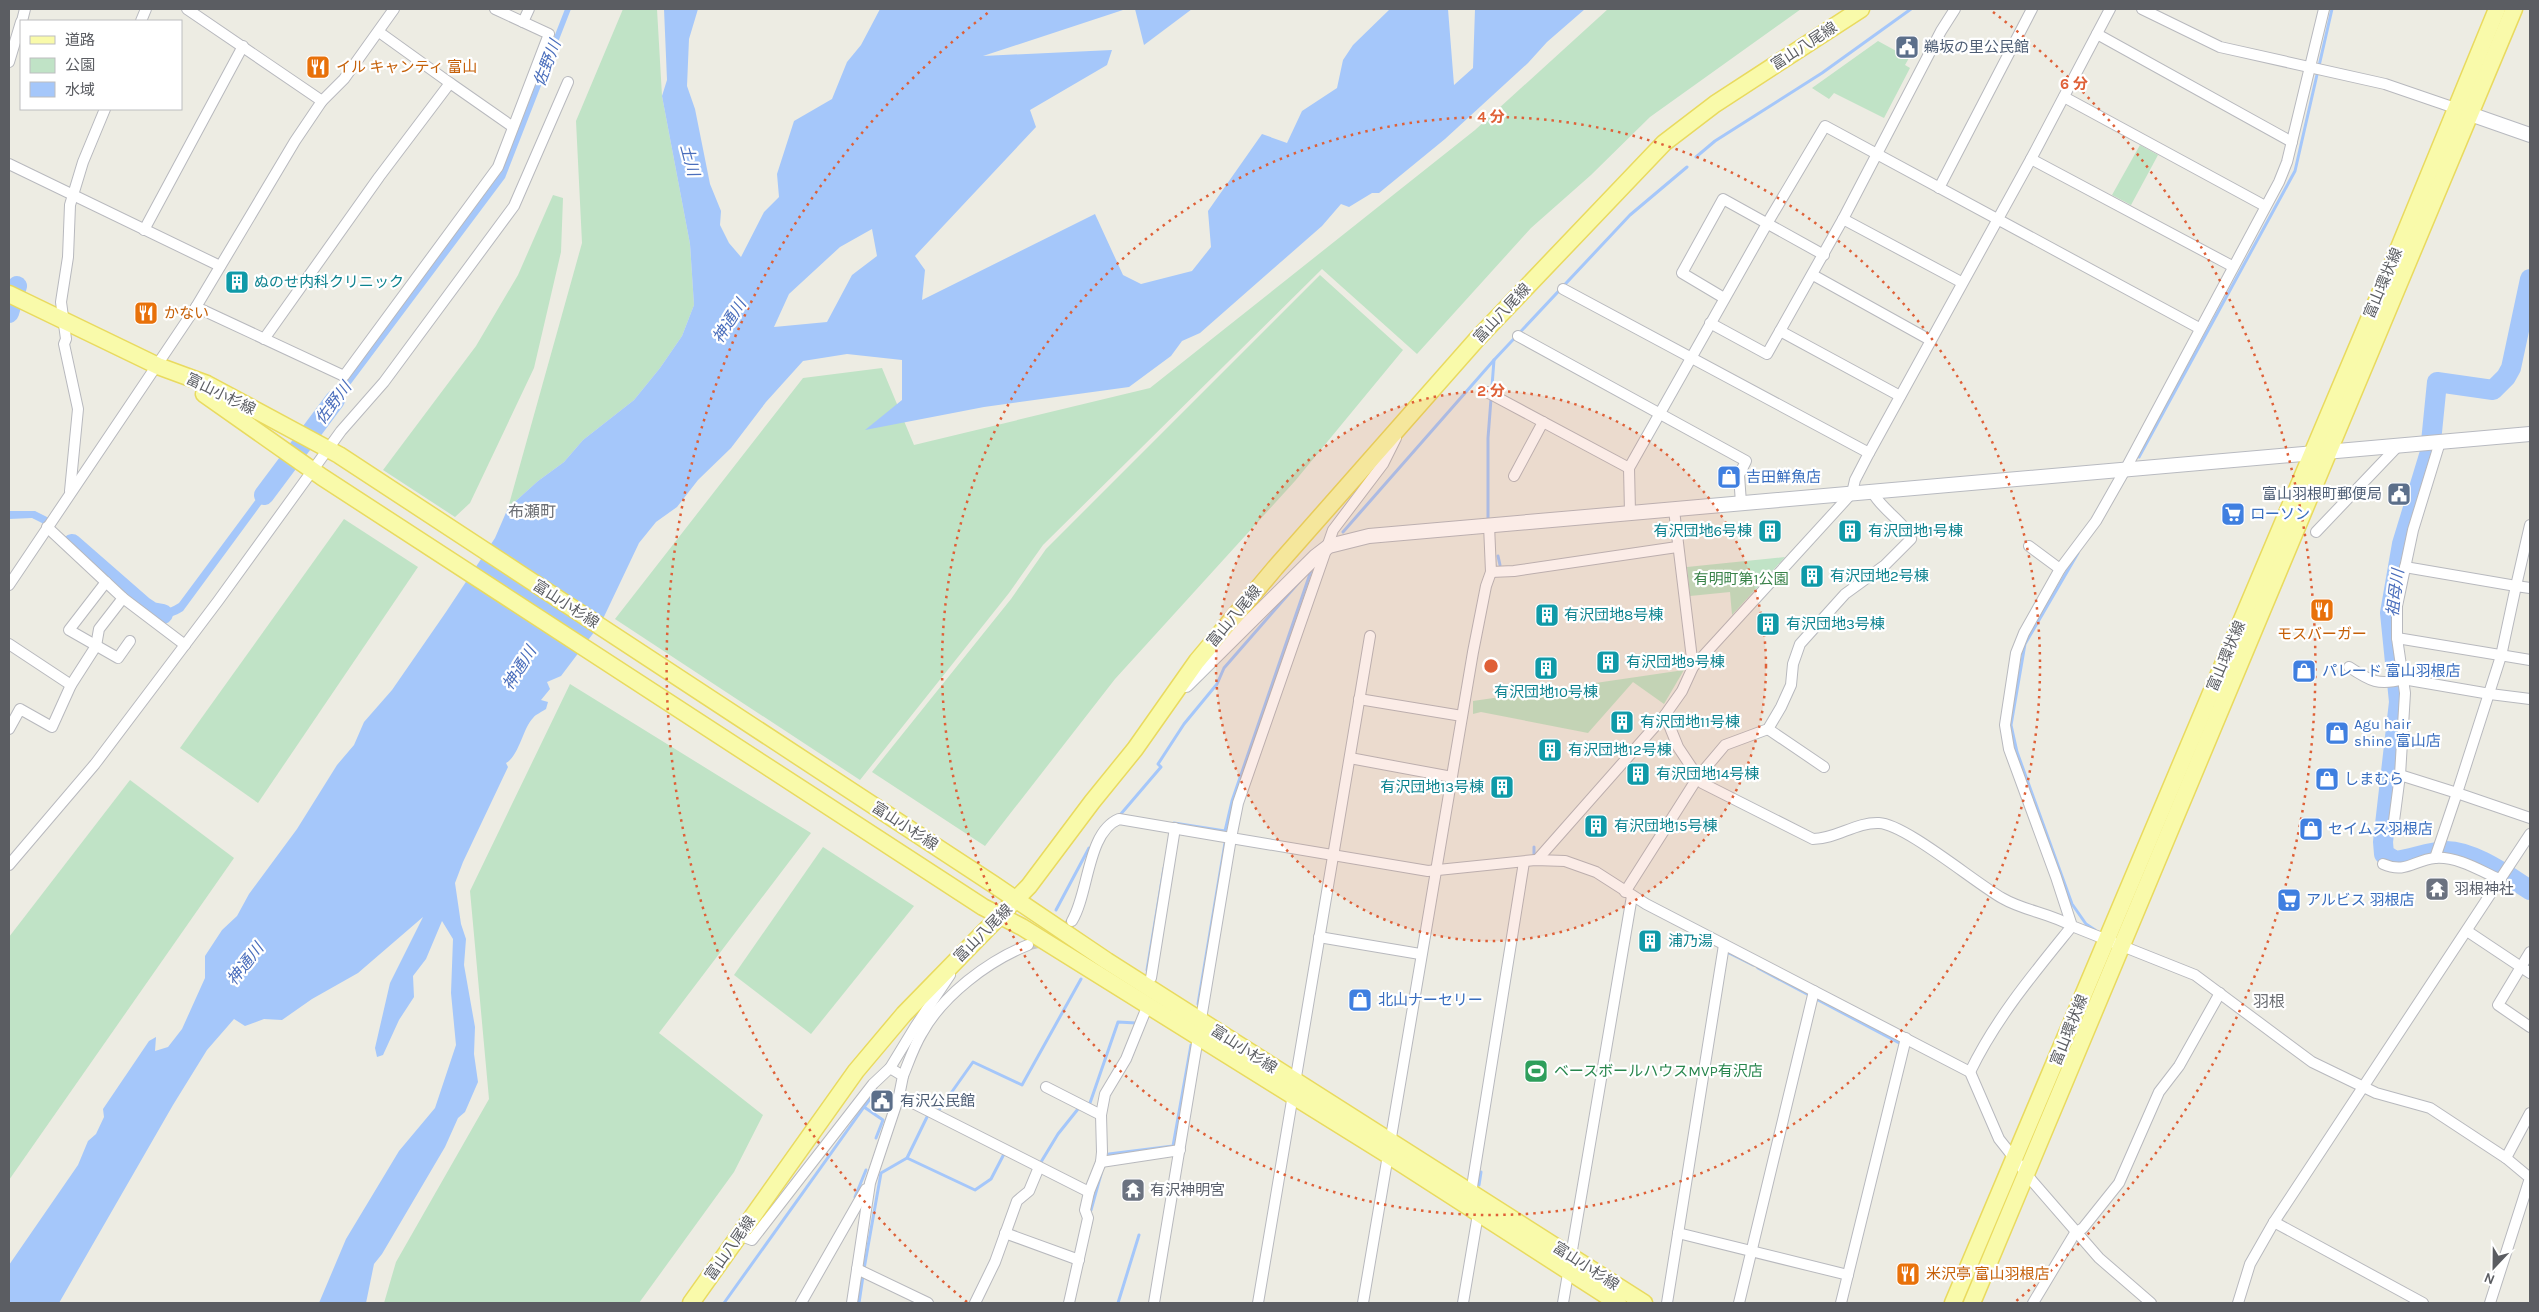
<svg xmlns="http://www.w3.org/2000/svg" width="2539" height="1312" viewBox="0 0 2539 1312" font-family="Karla,'Noto Sans JP',sans-serif">
  <rect width="100%" height="100%" fill="#edece3"/>
  <!-- green -->
  <g fill="#c0e3c6">
    <polygon points="623,9 657,9 662,96 690,244 694,305 682,336 660,368 634,400 583,440 564,462 538,481 508,508 582,243 576,121"/>
    <polygon points="1608,9 1801,9 1650,117 1591,175 1531,228 1417,354 1322,269 1043,545 1009,593 860,780 615,619 803,378 882,368 914,445 1150,388 1475,130"/>
    <polygon points="1878,41 1909,58 1905,65 1910,68 1884,118 1834,93 1829,99 1812,88"/>
    <polygon points="2140,145 2158,155 2131,205 2112,195"/>
    <polygon points="553,195 563,198 561,252 534,368 470,503 455,517 383,470 476,346 518,275"/>
    <polygon points="1320,275 1403,350 1295,481 1115,679 985,846 872,772 1011,599 1046,549"/>
    <polygon points="344,519 418,567 258,803 180,748"/>
    <polygon points="1785,557 1732,615 1730,592 1690,596 1687,567"/>
    <polygon points="1684,670 1664,704 1633,682 1588,733 1481,712 1473,714 1473,701"/>
    <polygon points="570,684 811,833 659,1033 763,1115 734,1172 639,1303 384,1303 396,1262 489,1099 470,891"/>
    <polygon points="130,780 234,858 9,1180 9,937"/>
    <polygon points="823,847 914,906 811,1034 734,975"/>
  </g>
  <!-- water -->
  <g fill="#a5c7fa" fill-rule="evenodd">
    <polygon points="565,9 571,9 505,178 326,417 323,424 315,421 502,171"/>
    <path d="M664 9H698L689 39 687 86 695 109 710 184 721 211 720 225 729 243 741 257 764 212 779 197 777 174 794 121 832 99 847 62 861 45 880 9H1126L983 56 1112 50 1107 65 1030 110 1036 127 915 256 925 270 922 300 1095 214 1123 275 1141 284 1192 271 1211 247 1208 211 1262 134 1287 143 1302 111 1337 88 1343 60 1353 45 1390 9H1448L1454 85 1473 68 1475 9H1585L1547 42 1528 63 1445 139 1379 193H1372L1349 207 1341 204 1322 226 1200 333 1182 341 1171 356 1129 387 984 407 865 430 902 400V360L847 354 803 361 766 402 731 448 698 480 677 507 656 522 639 543 601 623 561 676 547 682 550 689 541 700 548 702 546 709C542 712 536 714 533 718 523 728 519 756 506 763L508 767 463 862 455 883 461 924 466 939 464 965 475 1027 474 1054 478 1082 465 1112 458 1118 445 1147 382 1254 374 1264 366 1303H319L346 1239 399 1151 435 1108 456 1045 451 993 453 939 442 921 426 959 413 976 414 997 399 1020 383 1055 377 1057 375 1048 390 983 423 917 358 973 312 999 282 1020 264 1019 245 1026 234 1019 207 1050 173 1105 59 1303H9V1265L78 1165 88 1141 96 1134 104 1117 103 1109 149 1041 156 1037 155 1051 168 1047 182 1029 205 978V956L222 930 237 916 249 894 297 829 337 765 354 745 364 722 392 690 446 612 495 538 508 508 538 481 564 462 583 440 634 400 660 368 682 336 694 305 690 244 662 96 667 80ZM872 229 877 256 852 275 827 322 774 327 789 294 840 247Z"/>
    <polygon points="1135,9 1192,9 1144,45"/>
    <path d="M277 471 283 475 183 611C163 623 156 618 137 607L141 600C154 610 164 613 179 603Z"/>
    <polygon points="9,511 35,511 49,518 44,524 32,518 9,519"/>
  </g>
  <g fill="none" stroke-linecap="round" stroke-linejoin="round">
    <!-- stream -->
    <g stroke="#a5c7fa" stroke-width="3">
      <polyline points="1696,157 1715,141 1822,73 1911,9"/>
      <polyline points="2139,457 2295,171 2332,9"/>
      <polyline points="1488,519 1488,438 1494,360"/>
      <polyline points="1343,532 1494,360 1630,215 1687,167"/>
      <polyline points="2078,553 2025,644 2011,725 2017,752 2072,904 2086,924 2095,930"/>
      <polyline points="1498,556 1500,565"/>
      <polyline points="1120,815 1161,767 1158,764 1184,724 1217,684 1224,668 1300,581"/>
      <polyline points="1174,823 1225,831 1232,801 1312,568"/>
      <polyline points="1534,856 1534,847"/>
      <polyline points="1056,910 1089,848"/>
      <polyline points="1729,953 1753,965"/>
      <polyline points="1758,968 1903,1045"/>
      <polyline points="1147,970 1164,868"/>
      <polyline points="1198,1004 1225,843"/>
      <polyline points="1090,1103 1118,1022 1136,1023"/>
      <polyline points="939,1110 973,1062 1022,1085 1081,979"/>
      <polyline points="876,1138 883,1120 864,1107 876,1091"/>
      <polyline points="1109,1154 1173,1146 1191,1045"/>
      <polyline points="907,1158 975,1190 991,1179 1004,1154"/>
      <polyline points="1041,1162 1058,1134 1078,1109"/>
      <polyline points="1479,1185 1481,1172"/>
      <polyline points="855,1197 866,1170"/>
      <polyline points="1091,1210 1101,1174"/>
      <polyline points="864,1269 881,1173 907,1158 927,1117"/>
      <polyline points="724,1303 864,1107"/>
      <polyline points="859,1303 863,1276"/>
      <polyline points="1118,1303 1139,1235"/>
    </g>
    <!-- river -->
    <g stroke="#a5c7fa" stroke-width="20">
      <path d="M2530 279 2511 368 2506 377 2493 390 2437 382 2430 452 2402 544 2390 613 2399 702 2383 842 2384 854 2395 861C2412 859 2428 852 2445 851 2472 850 2508 876 2530 890"/>
      <polyline points="9,313 17,286"/>
      <polyline points="264,495 335,400"/>
      <polyline points="72,544 143,606 152,612 163,614"/>
    </g>
    <!-- street-tunnel -->
    <path stroke="#c8c8c3" stroke-width="10" stroke-dasharray="10 5" stroke-linecap="butt" d="M1028 945C1051 941 1056 939 1072 921"/>
    <!-- street casing -->
    <g stroke="#b8b9be" stroke-width="12">
      <g id="street">
        <polyline points="187,9 322,101"/>
        <polyline points="2142,9 2220,47 2385,84 2455,108"/>
        <polyline points="2324,9 2287,162 2279,182 2125,470 2096,521 2060,569 2024,633 2016,653 2005,725 2009,749 2056,877 2072,926 2195,975 2312,1062 2376,1093 2430,1108 2506,1158 2530,1178 2490,1303"/>
        <polyline points="22,21 25,9"/>
        <polyline points="141,21 146,9"/>
        <polyline points="523,22 529,9"/>
        <polyline points="2097,34 2292,142"/>
        <polyline points="9,62 21,22"/>
        <polyline points="450,83 513,127"/>
        <polyline points="2064,97 2265,206"/>
        <polyline points="2031,159 2232,266"/>
        <polyline points="9,164 220,266"/>
        <polyline points="1939,188 2032,9"/>
        <polyline points="1843,219 1961,282"/>
        <polyline points="144,230 243,46"/>
        <polyline points="1813,275 1930,340"/>
        <polyline points="1563,289 1869,453"/>
        <polyline points="1724,298 1682,273 1723,199 1824,255"/>
        <polyline points="196,307 344,376 498,167 549,34 495,9"/>
        <polyline points="1710,323 1767,354 1843,219 1941,31 1955,9"/>
        <polyline points="1780,331 1900,396"/>
        <polyline points="1518,336 1746,461 1739,475 1741,503"/>
        <polyline points="264,339 379,177 450,83 379,32"/>
        <polyline points="1487,392 1629,468"/>
        <polyline points="1396,438 1383,464 1333,530 1238,803 1231,838 1428,871 1535,860 1565,861 1596,872 1646,904 1970,1072 1999,1139 2033,1182 2099,1258 2151,1303"/>
        <polyline points="1514,476 1543,422"/>
        <polyline points="70,491 78,409 64,344 66,339 61,302 68,257 70,205 83,162 105,109"/>
        <polyline points="1674,510 1693,667"/>
        <polyline points="1630,512 1629,468 1768,222 1825,126 2199,328"/>
        <polyline points="47,527 123,598 185,645"/>
        <polyline points="2316,532 2398,446"/>
        <polyline points="2029,546 2060,569"/>
        <polyline points="2405,567 2516,586 2530,525"/>
        <polyline points="1491,572 1514,571 1677,547"/>
        <polyline points="106,582 69,630 118,658 130,641"/>
        <polyline points="9,585 196,307 295,141 322,101 344,79 394,9"/>
        <polyline points="2530,588 2516,586 2501,656 2457,793 2530,818"/>
        <polyline points="2397,638 2530,660"/>
        <polyline points="9,644 71,685"/>
        <path d="M2349 667C2370 681 2379 686 2403 679L2490 694 2530 699"/>
        <polyline points="1359,699 1462,716"/>
        <path d="M1665 715 1678 747 1702 783 1813 839C1836 839 1856 822 1879 823 1905 824 1974 882 2002 898 2024 911 2050 913 2072 926 2034 973 1996 1018 1970 1072"/>
        <polyline points="9,729 20,709 52,727 71,685 96,646 99,629 123,598"/>
        <polyline points="1768,729 1824,767"/>
        <polyline points="1350,758 1452,777"/>
        <polyline points="2400,775 2405,693 2397,638 2397,606 2413,530 2440,442"/>
        <polyline points="2394,821 2400,775 2457,793 2435,858"/>
        <polyline points="1537,860 1665,715 1682,691 1693,667 1852,493 1855,480 1869,453 2031,159 2110,9"/>
        <path d="M2383 864C2406 874 2414 860 2435 858 2457 856 2481 871 2501 880"/>
        <polyline points="9,865 95,764 218,601 341,431 384,382 514,206 568,82"/>
        <path d="M1625 892 1698 777 1725 745 1768 729 1781 707 1791 685 1793 664 1800 644 1845 594 1885 565 1911 539C1903 520 1883 511 1873 493"/>
        <path d="M1072 921C1089 893 1087 832 1119 819L1231 838 1154 1303"/>
        <polyline points="2467,931 2530,973"/>
        <polyline points="1319,937 1420,954"/>
        <polyline points="2530,952 2498,1005 2530,1027"/>
        <polyline points="1151,978 1175,828"/>
        <path d="M903 1076C909 1061 914 1046 922 1033 943 995 988 961 1028 945"/>
        <polyline points="1046,1087 1101,1115"/>
        <polyline points="899,1096 1089,1192"/>
        <polyline points="2506,1158 2530,1113"/>
        <polyline points="1101,1162 1180,1150"/>
        <polyline points="1471,1193 1524,862"/>
        <polyline points="2274,1222 2423,1303"/>
        <polyline points="1005,1233 1079,1260"/>
        <polyline points="1678,1233 1848,1275"/>
        <polyline points="739,1235 752,1240 873,1084 890,1068 915,1027 950,975"/>
        <polyline points="857,1269 928,1303"/>
        <polyline points="801,1303 866,1189"/>
        <polyline points="852,1303 870,1183 899,1096 903,1076 890,1068"/>
        <polyline points="975,1303 995,1262 1017,1201 1029,1191 1039,1167"/>
        <polyline points="1069,1303 1088,1218 1085,1210 1089,1192 1101,1162 1102,1152 1101,1115 1105,1094 1126,1059 1145,1012"/>
        <polyline points="1258,1303 1370,636"/>
        <polyline points="1363,1303 1473,652 1486,586 1491,572 1489,525"/>
        <polyline points="1463,1303 1478,1214"/>
        <polyline points="1563,1303 1632,896"/>
        <polyline points="1667,1303 1724,945"/>
        <polyline points="1739,1303 1814,991"/>
        <polyline points="1841,1303 1906,1038"/>
        <polyline points="2033,1303 2075,1233 2083,1228 2119,1183 2159,1092 2179,1066 2220,993"/>
        <polyline points="2238,1303 2250,1264 2274,1222 2530,834"/>
      </g>
    </g>
    <!-- secondary casing -->
    <g stroke="#b8bac0" stroke-width="16">
      <g id="secondary">
        <polyline points="2470,114 2530,135"/>
        <polyline points="1186,685 1316,556 1329,546 1369,536 2530,434"/>
      </g>
    </g>
    <!-- primary casing -->
    <g stroke="#e9da5f" stroke-width="19">
      <g id="primary">
        <polyline points="9,294 158,366 207,384 339,455 993,884 1107,961 1644,1303"/>
        <polyline points="204,394 322,477 983,907 1022,927 1388,1155 1618,1303"/>
        <polyline points="691,1303 856,1071 904,1014 1029,886 1092,802 1135,749 1197,661 1275,568 1477,339 1664,143 1715,104 1861,9"/>
        <polyline points="1953,1303 2389,272 2497,9"/>
        <polyline points="1972,1303 2514,9"/>
      </g>
    </g>
    <!-- street -->
    <use href="#street" stroke="#fff" stroke-width="10"/>
    <!-- secondary -->
    <use href="#secondary" stroke="#fff" stroke-width="14"/>
    <!-- primary -->
    <use href="#primary" stroke="#f9faaa" stroke-width="16"/>
  </g>
  <!-- distance rings -->
  <circle cx="1491" cy="666" r="275" fill="#df6037" fill-opacity=".12"/>
  <g fill="none" stroke="#df6037" stroke-width="2.5" stroke-dasharray="2.5 5">
    <circle cx="1491" cy="666" r="275"/>
    <circle cx="1491" cy="666" r="549"/>
    <path d="M967 1302A824 824 0 0 1 989 12M1993 12A824 824 0 0 1 2015 1302"/>
  </g>
  <!-- icons -->
  <defs>
    <g id="civic-square" transform="scale(1.25)"><rect x="-9" y="-9" width="18" height="18" rx="4" fill="#5c6f8a" stroke="#fff"/><path d="M-.6-6.5H3V-4.5H.6V-3L4-1V1h2V6H-6V1h2V-1L-.6-3ZM-1.2 2.5V6h2.4V2.5Z" fill="#fff"/></g>
    <g id="restaurant-square" transform="scale(1.25)"><rect x="-9" y="-9" width="18" height="18" rx="4" fill="#e8710a" stroke="#fff"/><path d="M-5-6h1v4h1v-4h1v4h1v-4h1v5L-1.5 .5V6h-2V.5L-5-1ZM5-6V6H3V1.5H1.5Q1.5-4 5-6Z" fill="#fff"/></g>
    <g id="building-square" transform="scale(1.25)"><rect x="-9" y="-9" width="18" height="18" rx="4" fill="#0f9aa8" stroke="#fff"/><path d="M-4-6H4V6H1V3H-1V6H-4ZM-2.5-4.3h1.7v1.8h-1.7ZM.8-4.3h1.7v1.8H.8ZM-2.5-1h1.7V.8h-1.7ZM.8-1h1.7V.8H.8Z" fill="#fff"/></g>
    <g id="shop-square" transform="scale(1.25)"><rect x="-9" y="-9" width="18" height="18" rx="4" fill="#3f7fe0" stroke="#fff"/><path d="M-5-2.5h2.3a2.7 3.5 0 0 1 5.4 0H5L5.5 6h-11ZM-1.5-2.5h3a1.5 2.3 0 0 0-3 0Z" fill="#fff"/></g>
    <g id="supermarket-square" transform="scale(1.25)"><rect x="-9" y="-9" width="18" height="18" rx="4" fill="#3f7fe0" stroke="#fff"/><path d="M-6-5.5h2.5l.6 2H6L4.5 2H-2.5L-4.4-4H-6ZM-1.5 3.2a1.3 1.3 0 1 0 .1 0ZM3 3.2a1.3 1.3 0 1 0 .1 0Z" fill="#fff"/></g>
    <g id="temple-square" transform="scale(1.25)"><rect x="-9" y="-9" width="18" height="18" rx="4" fill="#6b7280" stroke="#fff"/><path d="M0-6L5-2H3V0L6.5 2.5H4V6H1.5V3h-3V6H-4V2.5H-6.5L-3 0V-2H-5Z" fill="#fff"/></g>
    <g id="stadium-square" transform="scale(1.25)"><rect x="-9" y="-9" width="18" height="18" rx="4" fill="#2e9e5b" stroke="#fff"/><path d="M0-5a6.5 5 0 1 0 0 10a6.5 5 0 1 0 0-10ZM-3.5-1.8h7v3.6h-7Z" fill="#fff"/></g>
  </defs>
  <g fill-rule="evenodd">
    <use href="#civic-square" x="1907" y="47"/>
    <use href="#restaurant-square" x="318" y="67"/>
    <use href="#building-square" x="237" y="282"/>
    <use href="#restaurant-square" x="146" y="313"/>
    <use href="#shop-square" x="1729" y="477"/>
    <use href="#civic-square" x="2399" y="494"/>
    <use href="#supermarket-square" x="2233" y="514"/>
    <use href="#building-square" x="1770" y="531"/>
    <use href="#building-square" x="1850" y="531"/>
    <use href="#building-square" x="1812" y="576"/>
    <use href="#restaurant-square" x="2322" y="610"/>
    <use href="#building-square" x="1547" y="615"/>
    <use href="#building-square" x="1768" y="624"/>
    <use href="#building-square" x="1608" y="662"/>
    <use href="#building-square" x="1546" y="668"/>
    <use href="#shop-square" x="2304" y="671"/>
    <use href="#building-square" x="1622" y="722"/>
    <use href="#shop-square" x="2337" y="733"/>
    <use href="#building-square" x="1550" y="750"/>
    <use href="#building-square" x="1638" y="774"/>
    <use href="#shop-square" x="2327" y="779"/>
    <use href="#building-square" x="1502" y="787"/>
    <use href="#building-square" x="1596" y="826"/>
    <use href="#shop-square" x="2311" y="829"/>
    <use href="#temple-square" x="2437" y="889"/>
    <use href="#supermarket-square" x="2289" y="900"/>
    <use href="#building-square" x="1650" y="941"/>
    <use href="#shop-square" x="1360" y="1000"/>
    <use href="#stadium-square" x="1536" y="1071"/>
    <use href="#civic-square" x="882" y="1101"/>
    <use href="#temple-square" x="1133" y="1190"/>
    <use href="#restaurant-square" x="1908" y="1274"/>
  </g>
  <g text-anchor="middle" dominant-baseline="central" stroke-width="4.5" stroke-linejoin="round" paint-order="stroke">
    <!-- street labels -->
    <g font-size="15" fill="#5b5d62" stroke="#fff">
      <text transform="translate(1804 46) rotate(-33)">富山八尾線</text>
      <text transform="translate(2383 283) rotate(-67)">富山環状線</text>
      <text transform="translate(1502 313) rotate(-47)">富山八尾線</text>
      <text transform="translate(221 394) rotate(26)">富山小杉線</text>
      <text transform="translate(566 604) rotate(33)">富山小杉線</text>
      <text transform="translate(1234 616) rotate(-50)">富山八尾線</text>
      <text transform="translate(2226 656) rotate(-67)">富山環状線</text>
      <text transform="translate(905 826) rotate(33)">富山小杉線</text>
      <text transform="translate(983 933) rotate(-45)">富山八尾線</text>
      <text transform="translate(2069 1030) rotate(-68)">富山環状線</text>
      <text transform="translate(1244 1049) rotate(33)">富山小杉線</text>
      <text transform="translate(730 1248) rotate(-55)">富山八尾線</text>
      <text transform="translate(1586 1266) rotate(33)">富山小杉線</text>
    </g>
    <!-- service labels -->
    <g font-size="15" fill="#4e5e75" stroke="#fff" text-anchor="start">
      <text x="1924" y="47">鵜坂の里公民館</text>
      <text x="2382" y="494" text-anchor="end">富山羽根町郵便局</text>
      <text x="900" y="1101">有沢公民館</text>
    </g>
    <!-- food labels -->
    <g font-size="15" fill="#c56008" stroke="#fff" text-anchor="start">
      <text x="336" y="67">イル キャンティ 富山</text>
      <text x="164" y="313">かない</text>
      <text x="2322" y="634" text-anchor="middle">モスバーガー</text>
      <text x="1926" y="1274">米沢亭 富山羽根店</text>
    </g>
    <!-- culture labels -->
    <g font-size="15" fill="#0d838f" stroke="#fff" text-anchor="start">
      <text x="254" y="282">ぬのせ内科クリニック</text>
      <text x="1752" y="531" text-anchor="end">有沢団地6号棟</text>
      <text x="1868" y="531">有沢団地1号棟</text>
      <text x="1830" y="576">有沢団地2号棟</text>
      <text x="1564" y="615">有沢団地8号棟</text>
      <text x="1786" y="624">有沢団地3号棟</text>
      <text x="1626" y="662">有沢団地9号棟</text>
      <text x="1546" y="692" text-anchor="middle">有沢団地10号棟</text>
      <text x="1640" y="722">有沢団地11号棟</text>
      <text x="1568" y="750">有沢団地12号棟</text>
      <text x="1656" y="774">有沢団地14号棟</text>
      <text x="1484" y="787" text-anchor="end">有沢団地13号棟</text>
      <text x="1614" y="826">有沢団地15号棟</text>
      <text x="1668" y="941">浦乃湯</text>
    </g>
    <!-- shop labels -->
    <g font-size="15" fill="#366cbe" stroke="#fff" text-anchor="start">
      <text x="1746" y="477">吉田鮮魚店</text>
      <text x="2250" y="514">ローソン</text>
      <text x="2322" y="671">パレード 富山羽根店</text>
      <text x="2354" y="724">Agu hair<tspan x="2354" dy="17">shine 富山店</tspan></text>
      <text x="2344" y="779">しまむら</text>
      <text x="2328" y="829">セイムス羽根店</text>
      <text x="2306" y="900">アルビス 羽根店</text>
      <text x="1378" y="1000">北山ナーセリー</text>
    </g>
    <!-- park labels -->
    <g font-size="15" fill="#3a834a" stroke="#fff">
      <text x="1741" y="579">有明町第1公園</text>
    </g>
    <!-- worship labels -->
    <g font-size="15" fill="#5b616d" stroke="#fff" text-anchor="start">
      <text x="2454" y="889">羽根神社</text>
      <text x="1150" y="1190">有沢神明宮</text>
    </g>
    <!-- leisure labels -->
    <g font-size="15" fill="#27864d" stroke="#fff" text-anchor="start">
      <text x="1554" y="1071">ベースボールハウスMVP有沢店</text>
    </g>
    <!-- water labels -->
    <g font-size="16" font-style="italic" fill="#4a6ebc" stroke="#fff">
      <text transform="translate(547 63) rotate(-69)">佐野川</text>
      <text transform="translate(690 160) rotate(75)">土川</text>
      <text transform="translate(729 321) rotate(-58)">神通川</text>
      <text transform="translate(333 403) rotate(-53)">佐野川</text>
      <text transform="translate(2395 593) rotate(-83)">祖母川</text>
      <text transform="translate(519 668) rotate(-58)">神通川</text>
      <text transform="translate(245 964) rotate(-52)">神通川</text>
    </g>
    <!-- neighbourhood labels -->
    <g font-size="16" fill="#6c6f74" stroke="#fff">
      <text x="532" y="511">布瀬町</text>
      <text x="2269" y="1001">羽根</text>
    </g>
  </g>
  <circle cx="1491" cy="666" r="8" fill="#df6037" stroke="#fff" stroke-width="2.5"/>
  <g font-size="15" text-anchor="middle" font-weight="bold" fill="#df6037" stroke="#fff" stroke-width="4.5" stroke-linejoin="round" paint-order="stroke">
    <text x="2074" y="89">6 分</text>
    <text x="1491" y="122">4 分</text>
    <text x="1491" y="396">2 分</text>
  </g>
  <!-- border -->
  <rect width="2539" height="1312" fill="none" stroke="#5b5d62" stroke-width="20"/>
  <!-- legend -->
  <rect x="20" y="20" width="162" height="90" fill="#ffffff" stroke="#bdbec0"/>
  <rect x="30" y="36" width="25" height="8" fill="#f9faaa" stroke="#bdbec0"/>
  <text x="65" y="45" font-size="15" fill="#5b5d62">道路</text>
  <rect x="30" y="58" width="25" height="15" fill="#c0e3c6" stroke="#bdbec0"/>
  <text x="65" y="70" font-size="15" fill="#5b5d62">公園</text>
  <rect x="30" y="82" width="25" height="15" fill="#a5c7fa" stroke="#bdbec0"/>
  <text x="65" y="95" font-size="15" fill="#5b5d62">水域</text>
  <!-- north arrow -->
  <g transform="translate(2494 1267) rotate(202)" stroke="#ffffff" stroke-width="4" paint-order="stroke">
  <path d="M0-4L9 19L0 12L-9 19Z" fill="#5b5d62"/>
  <text y="-8" font-size="14" font-weight="bold" text-anchor="middle" fill="#5b5d62">N</text>
  </g>
</svg>
